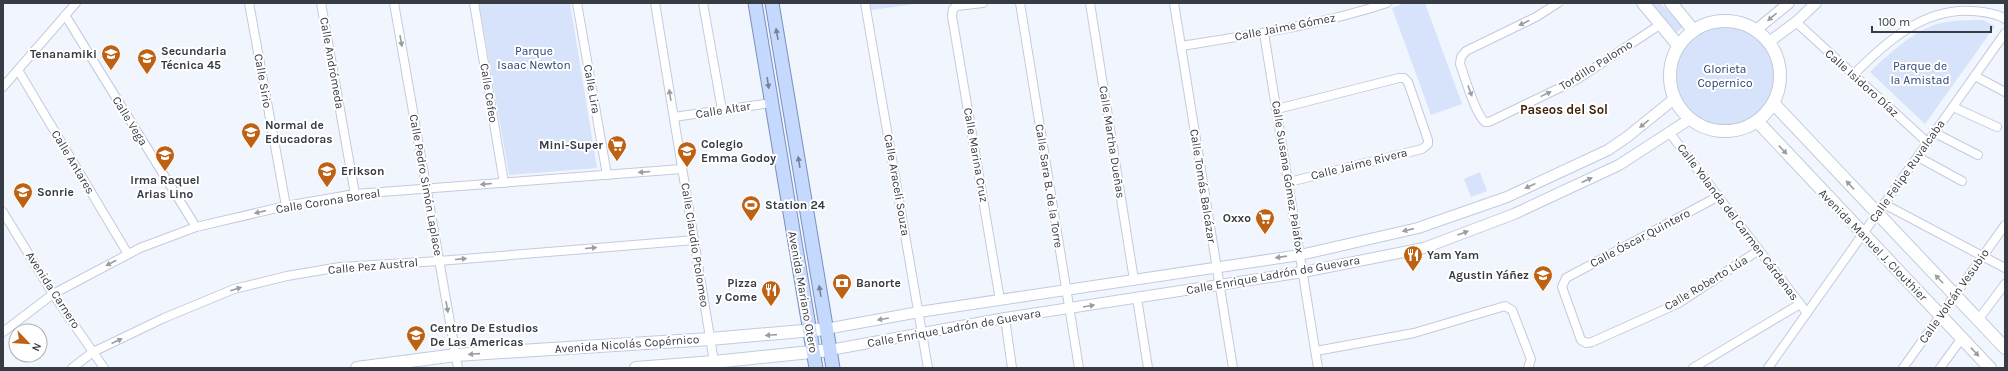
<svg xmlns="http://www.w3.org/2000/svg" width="2008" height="371" viewBox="0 0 2008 371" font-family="Karla,sans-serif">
  <rect width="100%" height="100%" fill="#f1f6fe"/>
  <!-- green -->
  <g fill="#d6e3fa">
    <polygon points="479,3 570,3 597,168 509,175"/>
    <polygon points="870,3 923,3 871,10"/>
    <polygon points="1405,3 1425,3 1462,104 1431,115 1392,8"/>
    <polygon points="1649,3 1660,3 1683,27 1677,32"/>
    <path d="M1983 20 1995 26 1925 124 1870 72C1886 56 1915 30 1937 24 1952 20 1968 20 1983 20Z"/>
    <circle cx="1725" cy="76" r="49"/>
    <polygon points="1480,172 1487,191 1471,197 1464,179"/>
  </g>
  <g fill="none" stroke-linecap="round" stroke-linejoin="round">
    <!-- minor casing -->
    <g stroke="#c1cbdf" stroke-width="10">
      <g id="minor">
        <polyline points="249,3 286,206"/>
        <polyline points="321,3 355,194"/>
        <polyline points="394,3 458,368"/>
        <polyline points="474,3 504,183"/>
        <polyline points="577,3 607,175"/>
        <polyline points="655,3 715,368"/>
        <polyline points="703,3 722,110"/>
        <polyline points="865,3 928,368"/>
        <polyline points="983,3 957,6 953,9 952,16 1000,300"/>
        <polyline points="1020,3 1079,368"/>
        <polyline points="1090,3 1134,280"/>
        <polyline points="1174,3 1233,368"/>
        <path d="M1558 3 1536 17 1466 51 1461 57 1460 64C1465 77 1475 114 1485 122H1489L1576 80 1661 24"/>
        <polyline points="65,15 196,227"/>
        <polyline points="1796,22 1928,143"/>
        <polyline points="1264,33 1318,368"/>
        <path d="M1181 46C1250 35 1321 25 1387 3"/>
        <polyline points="18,70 128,254"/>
        <path d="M1853 75C1886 42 1923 8 1972 11 1983 12 1996 13 2005 19"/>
        <polyline points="1975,76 2005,92"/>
        <polyline points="3,87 76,3"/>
        <polyline points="1953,107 1997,127"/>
        <polyline points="1277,109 1399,78 1404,78 1408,82 1428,140 1428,144 1422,149 1289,182"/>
        <polyline points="674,117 771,103"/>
        <polyline points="1669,132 1807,313"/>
        <polyline points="1935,133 1978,155"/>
        <polyline points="1918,157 1962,181"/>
        <polyline points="1717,197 1566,278 1562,287 1581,340 1586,343 1592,342 1679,303 1759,250"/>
        <polyline points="1884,204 2005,268"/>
        <polyline points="3,212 53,294 104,368"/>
        <polyline points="1137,298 1148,368"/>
        <polyline points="1005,318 1012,368"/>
        <polyline points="1978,320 2005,284"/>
        <polyline points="3,332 53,294 140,248 196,227 286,206 355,194 682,169"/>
        <polyline points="1316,351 1414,333 1505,306 1512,310 1531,359 1528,368"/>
        <polyline points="72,368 93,352 164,318 234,289 287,276 340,267 439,261 695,240"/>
        <polyline points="1693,368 1800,304"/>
        <polyline points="1768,368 2005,33"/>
        <polyline points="1903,368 2005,225"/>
        <polyline points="1940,368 1962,338"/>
      </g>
    </g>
    <!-- tertiary casing -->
    <g stroke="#c1cbdf" stroke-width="12">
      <g id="tertiary">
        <polyline points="1756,30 1789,3"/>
        <polyline points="1769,42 1796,22 1816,3"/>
        <polyline points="826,329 919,312 1300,255 1418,228 1507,197 1608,150 1627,137 1674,99"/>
        <polyline points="830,350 1005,318 1303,272 1424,248 1514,214 1619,165 1690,119"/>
      </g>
    </g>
    <!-- secondary casing -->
    <g stroke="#c1cbdf" stroke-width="14">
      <g id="secondary">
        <polyline points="1643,3 1678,45"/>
        <polyline points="1671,3 1693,30"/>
        <circle cx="1725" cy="76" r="55"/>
        <polyline points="1773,103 2005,348"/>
        <polyline points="1757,121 1990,368"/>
        <polyline points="357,368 456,355 710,339 826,329"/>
        <polyline points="636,368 714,362 830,350"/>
      </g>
    </g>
    <!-- primary casing -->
    <g stroke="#7b90bb" stroke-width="15">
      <g id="primary">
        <polyline points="755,3 816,368"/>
        <polyline points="772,3 833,368"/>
      </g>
    </g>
    <!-- minor -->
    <use href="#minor" stroke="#fff" stroke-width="8"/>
    <!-- tertiary -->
    <use href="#tertiary" stroke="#fff" stroke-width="10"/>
    <!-- secondary -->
    <use href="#secondary" stroke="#fff" stroke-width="12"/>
    <!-- primary -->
    <use href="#primary" stroke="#c5d8fd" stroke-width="13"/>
  </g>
  <!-- one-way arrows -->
  <defs><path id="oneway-solid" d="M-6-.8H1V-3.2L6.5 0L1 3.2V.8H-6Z"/></defs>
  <g fill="#9b9da1">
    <use href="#oneway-solid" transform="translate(1772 17) rotate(140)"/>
    <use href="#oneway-solid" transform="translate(1524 23) rotate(154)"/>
    <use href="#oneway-solid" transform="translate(401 41) rotate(80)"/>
    <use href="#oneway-solid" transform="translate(1470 91) rotate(70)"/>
    <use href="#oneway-solid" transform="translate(1546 94) rotate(-26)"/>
    <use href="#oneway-solid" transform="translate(670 95) rotate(-99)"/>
    <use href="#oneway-solid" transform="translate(1644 124) rotate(141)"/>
    <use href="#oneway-solid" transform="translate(1783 150) rotate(47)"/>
    <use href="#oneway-solid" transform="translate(644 172) rotate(175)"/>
    <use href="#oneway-solid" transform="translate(1587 180) rotate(-25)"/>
    <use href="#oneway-solid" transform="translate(486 184) rotate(175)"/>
    <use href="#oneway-solid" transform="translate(1850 185) rotate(-133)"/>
    <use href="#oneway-solid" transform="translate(1530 186) rotate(155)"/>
    <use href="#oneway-solid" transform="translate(260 212) rotate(167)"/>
    <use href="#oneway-solid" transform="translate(1408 230) rotate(167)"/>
    <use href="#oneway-solid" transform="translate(1463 233) rotate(-20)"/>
    <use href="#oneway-solid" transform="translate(591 248) rotate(-5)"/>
    <use href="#oneway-solid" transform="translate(1281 257) rotate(172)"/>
    <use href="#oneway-solid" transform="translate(461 259) rotate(-5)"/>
    <use href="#oneway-solid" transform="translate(111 263) rotate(152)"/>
    <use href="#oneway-solid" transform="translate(1939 279) rotate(-134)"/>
    <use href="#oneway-solid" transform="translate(236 289) rotate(-17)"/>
    <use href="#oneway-solid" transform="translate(1089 306) rotate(-10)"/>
    <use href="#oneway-solid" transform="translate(447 307) rotate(80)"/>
    <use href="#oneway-solid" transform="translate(883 319) rotate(170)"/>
    <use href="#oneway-solid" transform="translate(771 335) rotate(176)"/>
    <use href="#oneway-solid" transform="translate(117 341) rotate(-25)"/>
    <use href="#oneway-solid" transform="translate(1975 352) rotate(47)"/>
    <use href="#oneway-solid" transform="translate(474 354) rotate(176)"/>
  </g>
  <g fill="#778297">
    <use href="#oneway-solid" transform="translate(777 34) rotate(-100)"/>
    <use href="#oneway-solid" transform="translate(768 83) rotate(81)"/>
    <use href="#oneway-solid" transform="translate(799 162) rotate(-99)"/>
    <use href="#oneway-solid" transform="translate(820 291) rotate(-99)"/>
  </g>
  <!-- icons -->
  <defs>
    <g id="school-pin" transform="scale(1)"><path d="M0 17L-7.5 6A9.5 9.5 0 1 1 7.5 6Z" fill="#be6112" stroke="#fff"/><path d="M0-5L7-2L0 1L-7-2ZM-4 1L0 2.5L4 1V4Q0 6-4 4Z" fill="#fff"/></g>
    <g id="supermarket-pin" transform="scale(1)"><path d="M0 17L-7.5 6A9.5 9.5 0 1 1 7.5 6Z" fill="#be6112" stroke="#fff"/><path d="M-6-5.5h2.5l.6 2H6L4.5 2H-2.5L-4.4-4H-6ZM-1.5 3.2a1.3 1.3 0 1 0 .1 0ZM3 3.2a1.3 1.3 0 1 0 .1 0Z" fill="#fff"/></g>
    <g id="stadium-pin" transform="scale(1)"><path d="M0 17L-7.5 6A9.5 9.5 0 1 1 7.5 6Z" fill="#be6112" stroke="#fff"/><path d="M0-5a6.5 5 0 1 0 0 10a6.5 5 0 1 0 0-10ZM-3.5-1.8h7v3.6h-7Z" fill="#fff"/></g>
    <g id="restaurant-pin" transform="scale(1)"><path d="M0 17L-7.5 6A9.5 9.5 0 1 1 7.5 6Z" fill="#be6112" stroke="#fff"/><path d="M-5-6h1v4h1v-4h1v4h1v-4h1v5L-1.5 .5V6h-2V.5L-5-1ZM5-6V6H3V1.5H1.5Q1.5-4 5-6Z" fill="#fff"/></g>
    <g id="bank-pin" transform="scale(1)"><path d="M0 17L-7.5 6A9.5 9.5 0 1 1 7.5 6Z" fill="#be6112" stroke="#fff"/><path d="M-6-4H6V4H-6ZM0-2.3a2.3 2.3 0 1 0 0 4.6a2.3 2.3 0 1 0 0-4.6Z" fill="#fff"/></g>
    <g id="university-pin" transform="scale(1)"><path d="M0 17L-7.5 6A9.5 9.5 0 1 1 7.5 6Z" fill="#be6112" stroke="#fff"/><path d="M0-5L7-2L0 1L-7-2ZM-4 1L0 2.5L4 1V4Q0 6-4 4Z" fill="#fff"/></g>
  </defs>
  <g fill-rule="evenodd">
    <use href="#school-pin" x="111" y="54"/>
    <use href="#school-pin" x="147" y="58"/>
    <use href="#school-pin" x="251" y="132"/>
    <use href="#supermarket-pin" x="617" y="145"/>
    <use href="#school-pin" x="687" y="151"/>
    <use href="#school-pin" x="165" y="155"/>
    <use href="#school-pin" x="327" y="171"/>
    <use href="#school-pin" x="23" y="192"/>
    <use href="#stadium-pin" x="751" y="205"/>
    <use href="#supermarket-pin" x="1265" y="218"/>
    <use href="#restaurant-pin" x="1413" y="255"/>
    <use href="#school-pin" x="1543" y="275"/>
    <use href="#bank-pin" x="842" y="283"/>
    <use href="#restaurant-pin" x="771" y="290"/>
    <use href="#university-pin" x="416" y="335"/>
  </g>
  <g text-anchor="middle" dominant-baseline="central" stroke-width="4" stroke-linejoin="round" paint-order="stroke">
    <!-- street labels -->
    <g font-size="12" fill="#373b43" stroke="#fff">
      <text transform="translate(1285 27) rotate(-11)">Calle Jaime Gómez</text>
      <text transform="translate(332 63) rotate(80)">Calle Andrómeda</text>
      <text transform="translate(1596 65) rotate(-32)">Tordillo Palomo</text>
      <text transform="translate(263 81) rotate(80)">Calle Sirio</text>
      <text transform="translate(1862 83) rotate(42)">Calle Isidoro Díaz</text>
      <text transform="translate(592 89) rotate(80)">Calle Lira</text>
      <text transform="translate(489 93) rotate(81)">Calle Cefeo</text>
      <text transform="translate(723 110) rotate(-9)">Calle Altar</text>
      <text transform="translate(130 121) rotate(58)">Calle Vega</text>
      <text transform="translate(1112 142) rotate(81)">Calle Martha Dueñas</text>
      <text transform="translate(976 155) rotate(80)">Calle Marina Cruz</text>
      <text transform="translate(73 162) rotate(59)">Calle Antares</text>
      <text transform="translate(1359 164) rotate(-14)">Calle Jaime Rivera</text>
      <text transform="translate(1907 171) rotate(-55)">Calle Felipe Ruvalcaba</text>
      <text transform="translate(1288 177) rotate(81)">Calle Susana Gómez Palafox</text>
      <text transform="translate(426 185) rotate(80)">Calle Pedro Simón Laplace</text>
      <text transform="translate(897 185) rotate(80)">Calle Araceli Souza</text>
      <text transform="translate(1049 186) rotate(81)">Calle Sara B. de la Torre</text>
      <text transform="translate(1203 186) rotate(81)">Calle Tomás Balcázar</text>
      <text transform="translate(328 201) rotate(-9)">Calle Corona Boreal</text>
      <text transform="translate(1738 222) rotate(53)">Calle Yolanda del Carmen Cárdenas</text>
      <text transform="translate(1640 238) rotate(-28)">Calle Óscar Quintero</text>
      <text transform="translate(695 245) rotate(81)">Calle Claudio Ptolomeo</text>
      <text transform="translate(1873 245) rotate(46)">Avenida Manuel J. Clouthier</text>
      <text transform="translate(373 266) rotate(-5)">Calle Pez Austral</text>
      <text transform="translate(1273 275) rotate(-10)">Calle Enrique Ladrón de Guevara</text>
      <text transform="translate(1706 283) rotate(-31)">Calle Roberto Lúa</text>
      <text transform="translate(53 290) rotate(57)">Avenida Carnero</text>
      <text transform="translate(803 292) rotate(80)">Avenida Mariano Otero</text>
      <text transform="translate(1954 296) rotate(-55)">Calle Volcán Vesubio</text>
      <text transform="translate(954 328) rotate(-10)">Calle Enrique Ladrón de Guevara</text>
      <text transform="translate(627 344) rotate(-4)">Avenida Nicolás Copérnico</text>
    </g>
    <!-- poi labels -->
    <g font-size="12" font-weight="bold" fill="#373b43" stroke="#fff" text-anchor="start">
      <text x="161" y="51">Secundaria<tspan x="161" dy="14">Técnica 45</tspan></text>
      <text x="97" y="54" text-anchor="end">Tenanamiki</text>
      <text x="265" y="125">Normal de<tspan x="265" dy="14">Educadoras</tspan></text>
      <text x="701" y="144">Colegio<tspan x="701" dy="14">Emma Godoy</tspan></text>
      <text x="603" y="145" text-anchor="end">Mini-Super</text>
      <text x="341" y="171">Erikson</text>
      <text x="165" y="180" text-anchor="middle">Irma Raquel<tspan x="165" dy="14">Arias Lino</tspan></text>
      <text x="37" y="192">Sonrie</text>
      <text x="765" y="205">Station 24</text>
      <text x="1251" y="218" text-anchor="end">Oxxo</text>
      <text x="1427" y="255">Yam Yam</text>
      <text x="1529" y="275" text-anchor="end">Agustin Yáñez</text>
      <text x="757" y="283" text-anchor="end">Pizza<tspan x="757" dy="14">y Come</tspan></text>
      <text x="856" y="283">Banorte</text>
      <text x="430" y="328">Centro De Estudios<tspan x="430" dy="14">De Las Americas</tspan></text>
    </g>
    <!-- park labels -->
    <g font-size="12" fill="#2c4270" stroke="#fff">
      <text x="534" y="51">Parque<tspan x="534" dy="14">Isaac Newton</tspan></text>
      <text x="1920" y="66">Parque de<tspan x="1920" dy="14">la Amistad</tspan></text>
      <text x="1725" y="69">Glorieta<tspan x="1725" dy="14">Copernico</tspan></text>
    </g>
    <!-- neighbourhood labels -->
    <g font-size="13" font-weight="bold" fill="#42220b" stroke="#fff">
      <text x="1564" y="109">Paseos del Sol</text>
    </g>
  </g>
  <!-- border -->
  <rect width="2008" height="371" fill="none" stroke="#373b43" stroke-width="8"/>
  <!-- north arrow -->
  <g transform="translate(28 343) rotate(115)"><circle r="19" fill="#ffffff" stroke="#afb1b4"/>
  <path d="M0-3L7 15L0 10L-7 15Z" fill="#be6112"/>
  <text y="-6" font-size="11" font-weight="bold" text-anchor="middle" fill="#373b43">N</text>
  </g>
  <!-- scale -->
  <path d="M1872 26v6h119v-6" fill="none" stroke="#373b43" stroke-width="2"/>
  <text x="1878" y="26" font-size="12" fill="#373b43" stroke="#ffffff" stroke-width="3" paint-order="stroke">100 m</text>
</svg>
